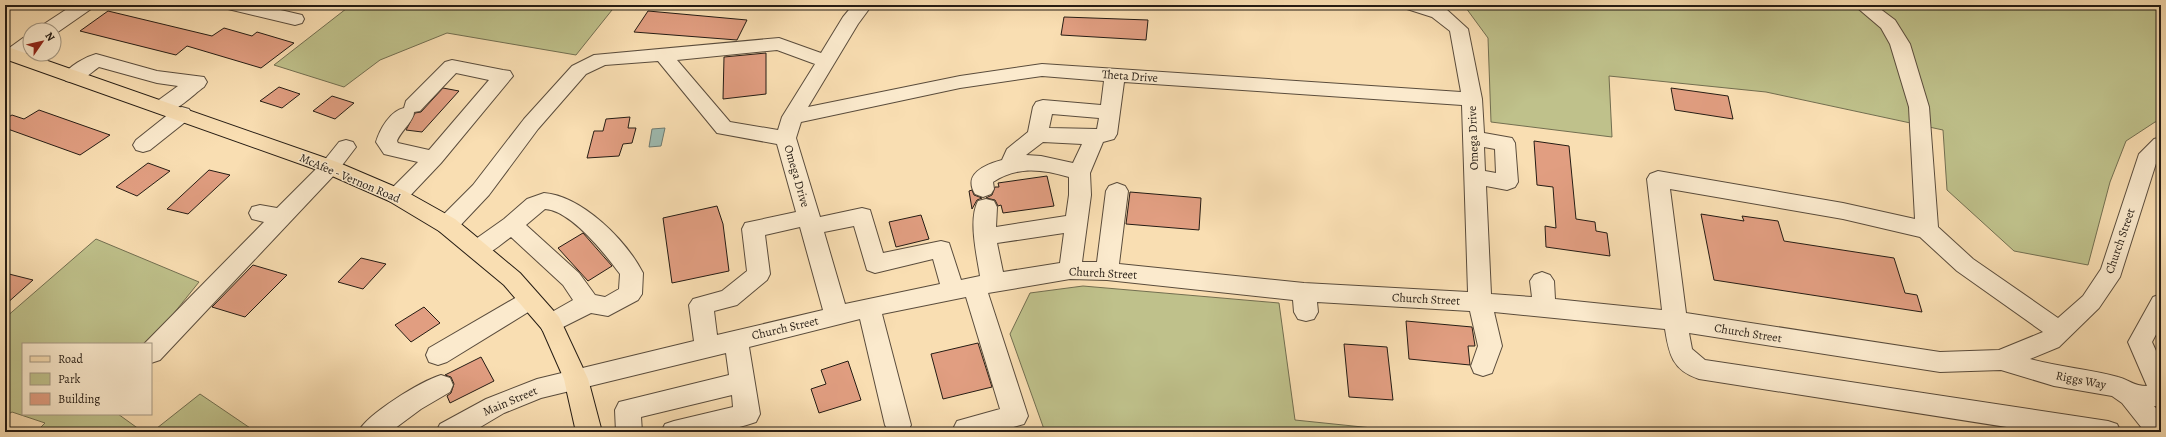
<svg xmlns="http://www.w3.org/2000/svg" width="2166" height="437" viewBox="0 0 2166 437" font-family="Alegreya,serif">
  <rect width="100%" height="100%" fill="#f9deb2"/>
  <filter id="stains"><feTurbulence type="fractalNoise" baseFrequency=".005" numOctaves="4"/><feColorMatrix values="0 0 0 0 .2 0 0 0 0 .09 0 0 0 0 .02 0 0 0 .5 -.17"/></filter>
  <radialGradient id="worn" r=".72"><stop offset=".6" stop-color="#630" stop-opacity="0"/><stop offset="1" stop-color="#630" stop-opacity=".3"/></radialGradient>
  <!-- green -->
  <g fill="#bfc18b" stroke="#726e50">
    <polygon points="351,5 616,5 576,55 447,33 380,60 344,87 274,65"/>
    <polygon points="1472,5 2161,5 2161,121 2155,122 2126,141 2110,182 2088,265 2014,251 1947,190 1943,130 1766,92 1609,76 1612,137 1491,122 1488,38 1466,8"/>
    <polygon points="96,239 199,282 149,344 23,344 23,414 118,414 143,432 36,432 45,423 12,412 5,416 5,318"/>
    <polygon points="1083,286 1279,303 1295,420 1411,432 1045,432 1010,334 1030,293"/>
    <polygon points="200,394 256,432 152,432"/>
  </g>
  <!-- water -->
  <polygon fill="#9ebbb1" stroke="#6e7b72" points="665,128 661,146 649,147 652,129"/>
  <!-- building -->
  <g fill="#e19e81" stroke="#251c14">
    <polygon points="108,11 212,36 224,28 252,36 257,32 294,43 261,68 187,46 176,55 80,31"/>
    <polygon points="648,11 747,20 737,40 634,32"/>
    <polygon points="1064,17 1148,20 1146,40 1061,35"/>
    <polygon points="766,53 766,94 723,99 724,57"/>
    <polygon points="279,87 300,94 282,108 260,101"/>
    <polygon points="443,88 459,91 422,132 406,130 415,113 421,112"/>
    <polygon points="1671,88 1728,96 1733,119 1675,110"/>
    <polygon points="332,96 354,103 335,119 313,111"/>
    <polygon points="39,110 110,135 80,155 5,128 5,119 12,115 24,119"/>
    <polygon points="630,117 628,128 636,128 632,143 623,144 619,156 587,158 594,131 603,131 606,119"/>
    <polygon points="1534,141 1569,146 1576,219 1595,222 1596,231 1607,233 1610,256 1546,247 1545,226 1556,228 1553,187 1537,185"/>
    <polygon points="148,163 170,171 137,196 116,187"/>
    <polygon points="209,170 230,175 188,214 167,209"/>
    <polygon points="1047,176 1054,206 1003,213 1001,205 998,206 995,200 986,198 992,195 995,187 999,187 998,183"/>
    <polygon points="972,190 974,195 982,198 977,200 972,209 969,191"/>
    <polygon points="1130,192 1201,198 1199,230 1126,224"/>
    <polygon points="717,206 723,224 729,271 672,283 663,218"/>
    <polygon points="1701,214 1744,221 1742,216 1778,221 1784,241 1894,258 1905,293 1917,295 1922,312 1714,280"/>
    <polygon points="921,215 929,239 896,247 889,222"/>
    <polygon points="583,233 612,266 588,281 558,248"/>
    <polygon points="361,258 386,264 363,289 338,282"/>
    <polygon points="253,265 287,275 245,317 212,307"/>
    <polygon points="5,273 33,280 5,305"/>
    <polygon points="424,307 440,323 411,342 395,325"/>
    <polygon points="1406,321 1472,327 1475,346 1468,346 1470,365 1409,359"/>
    <polygon points="978,343 992,387 943,399 931,354"/>
    <polygon points="1344,344 1387,347 1393,400 1349,397"/>
    <polygon points="481,357 494,381 450,403 447,396 451,393 454,384 451,377 445,375"/>
    <polygon points="848,361 861,400 819,413 811,389 826,384 821,370"/>
  </g>
  <g fill="none" stroke-linecap="round" stroke-linejoin="round">
    <!-- minor casing -->
    <g stroke="#5a4c3c" stroke-width="2">
      <g id="minor">
        <polygon points="73,5 94,5 91,9 55,34 54,30 39,30 41,26"/>
        <polygon points="225,5 259,5 302,15 304,19 302,23 295,25 228,9"/>
        <path d="M853 5H872L858 24 808 107 960 76 1042 64 1461 92 1450 31 1432 17 1407 9 1404 5H1432L1446 9 1468 29 1482 99 1484 133 1512 138 1515 143 1518 182 1515 187 1507 190 1486 186 1491 294 1532 297 1530 281 1534 275 1542 272 1550 275 1554 281 1555 299 1662 310 1647 179 1650 174 1658 171 1843 203 1915 219 1909 107 1890 44 1881 28 1854 5H1875L1895 20 1910 44 1929 107 1938 227 1973 259 2058 318 2083 296 2101 269 2139 154 2154 139 2161 137V155L2158 157 2120 277 2099 308 2059 347 2030 359C2059 367 2089 369 2118 377 2130 380 2133 386 2147 386L2128 342 2153 297 2161 294V325L2152 342 2161 362V406H2154L2161 414V432H2145L2122 403 2112 396 2054 386 2001 370 1940 372 1689 333 1692 349 1705 360 2108 421 2117 424 2121 432H2038L1699 379C1672 370 1669 354 1665 329L1494 312 1502 346 1492 373 1483 376 1474 373 1471 366 1478 346 1470 311 1317 302 1318 312 1314 319 1306 321 1298 319 1294 312 1293 300 1107 280 1070 279 988 293 1028 416 1024 424 995 432H955L953 429 957 421 1000 409 966 297 882 314 911 425 907 432H889L885 425 860 319 749 347 760 414 756 422C722 434 697 432 661 432L665 424 674 421 733 407 732 395 641 417 642 432H616L615 410 619 402 729 375 726 353 541 398 504 413 472 432H436L440 424 486 399 537 379 694 341 689 305 693 299 722 291 747 271 742 229 745 223 796 212 777 144 717 133 658 61 605 65 586 74 538 129 489 195 455 231 447 233 439 231 436 225 439 219 473 185 524 119 572 66 594 55 779 38 821 53 843 17ZM777 50 815 64 782 117 778 130 730 122 677 60ZM1042 76 1104 81 1101 105 1043 100 1036 102 1033 107 1028 132 1007 149 1002 160C984 165 963 174 975 194L983 197 991 194 994 189 993 182C1017 166 1042 169 1069 177V195L1066 216 996 227 997 207 994 201 986 199 978 201C968 220 977 256 980 276L961 280 949 243 941 241 883 253 870 210 862 208 820 217 796 138 801 122 960 88ZM1124 82 1462 105 1468 292 1304 283 1119 264 1128 191 1125 186 1117 183 1109 186 1106 191 1097 262H1082L1091 195 1090 173 1103 142 1114 139 1117 134ZM1052 114 1099 118 1097 129 1049 128ZM1043 142 1082 144 1073 163 1041 156 1026 155ZM1484 147 1495 149 1496 173 1485 171ZM1670 189 1843 219 1920 237 1957 271 2043 332 1999 350 1940 352 1686 313ZM854 226 867 270 875 273 933 259 940 284 845 304 824 232ZM800 227 823 310 717 335 714 311 737 305 767 280 770 274 765 235ZM1064 233 1060 263 1003 272 997 243Z"/>
        <path d="M30 36V51C21 57 16 62 5 59V51L23 38Z"/>
        <path d="M96 54 157 71 204 77 207 82 204 87C191 96 173 117 156 112L153 107 156 102 178 86 157 83 99 67C88 75 80 84 66 81L63 76C69 66 85 57 96 54Z"/>
        <path d="M452 60 503 70 510 71 513 76 441 163 405 201 397 204 389 201 386 196 389 191 418 162 384 154 376 142C380 129 390 111 404 108L406 101 445 62ZM456 73 489 80 429 150 398 143 397 141C400 132 414 121 414 112L420 111Z"/>
        <polygon points="182,107 189,109 192,114 189,119 150,150 143,152 136,150 133,145 136,140 175,109"/>
        <polygon points="346,140 353,142 356,147 337,172 160,360 151,363 151,344 144,344 264,222 252,219 249,213 252,207 260,205 277,208 323,162 339,142"/>
        <path d="M544 193C582 196 626 240 643 273L642 294 638 300 608 316 591 313 551 333 543 331 539 324 543 317 573 300 563 285 511 237C498 246 486 260 470 255L467 249 470 243 504 219 527 199ZM545 209C572 211 605 254 620 274L619 289 605 297 595 295 579 273 526 225Z"/>
        <polygon points="530,291 538,294 542,300 538,306 447,362 438,365 429,362 426,355 429,348 522,294"/>
        <path d="M441 375 450 378 453 385 450 392 421 409 390 432H358C367 414 421 381 441 375Z"/>
      </g>
    </g>
    <!-- major casing -->
    <g stroke="#251c14" stroke-width="2">
      <polygon id="major" points="5,46 337,162 405,191 455,219 520,273 559,317 588,379 602,432 576,432 564,379 542,329 504,285 439,231 389,201 323,172 5,59"/>
    </g>
    <!-- minor -->
    <use href="#minor" fill="#fbeacd" fill-rule="evenodd"/>
    <!-- major -->
    <use href="#major" fill="#f9deb2" fill-rule="evenodd"/>
  </g>
  <g text-anchor="middle" dominant-baseline="central" stroke-width="3" stroke-linejoin="round" paint-order="stroke">
    <!-- street labels -->
    <g font-size="12" fill="#251c14" stroke="#fbeacd">
      <text transform="translate(1130 76) rotate(4)">Theta Drive</text>
      <text transform="translate(1473 138) rotate(-92)">Omega Drive</text>
      <text transform="translate(797 176) rotate(74)">Omega Drive</text>
      <text transform="translate(350 178) rotate(23)">McAfee - Vernon Road</text>
      <text transform="translate(2120 241) rotate(-71)">Church Street</text>
      <text transform="translate(1103 273) rotate(3)">Church Street</text>
      <text transform="translate(1426 299) rotate(3)">Church Street</text>
      <text transform="translate(785 328) rotate(-13)">Church Street</text>
      <text transform="translate(1748 333) rotate(9)">Church Street</text>
      <text transform="translate(2081 380) rotate(11)">Riggs Way</text>
      <text transform="translate(510 401) rotate(-23)">Main Street</text>
    </g>
  </g>
  <!-- margin -->
  <rect width="2166" height="437" fill="none" stroke="#f9deb2" stroke-width="20"/>
  <rect x="6" y="6" width="2154" height="425" fill="none" stroke="#251c14" stroke-width="2"/>
  <rect x="10" y="10" width="2146" height="417" fill="none" stroke="#251c14"/>
  <!-- legend -->
  <rect x="22" y="343" width="130" height="72" fill="#fbeacd" stroke="#a59883"/>
  <rect x="30" y="356" width="20" height="6" fill="#f9deb2" stroke="#a59883"/>
  <text x="58" y="363" font-size="12" fill="#251c14">Road</text>
  <rect x="30" y="373" width="20" height="12" fill="#bfc18b" stroke="#a59883"/>
  <text x="58" y="383" font-size="12" fill="#251c14">Park</text>
  <rect x="30" y="393" width="20" height="12" fill="#e19e81" stroke="#a59883"/>
  <text x="58" y="403" font-size="12" fill="#251c14">Building</text>
  <!-- north arrow -->
  <g transform="translate(42 42) rotate(56)"><circle r="19" fill="#fbeacd" stroke="#a59883"/>
  <path d="M0-3L7 15L0 10L-7 15Z" fill="#8f2418"/>
  <text y="-6" font-size="11" font-weight="bold" text-anchor="middle" fill="#251c14">N</text>
  </g>
  <rect width="100%" height="100%" filter="url(#stains)"/>
  <rect width="100%" height="100%" fill="url(#worn)"/>
</svg>
